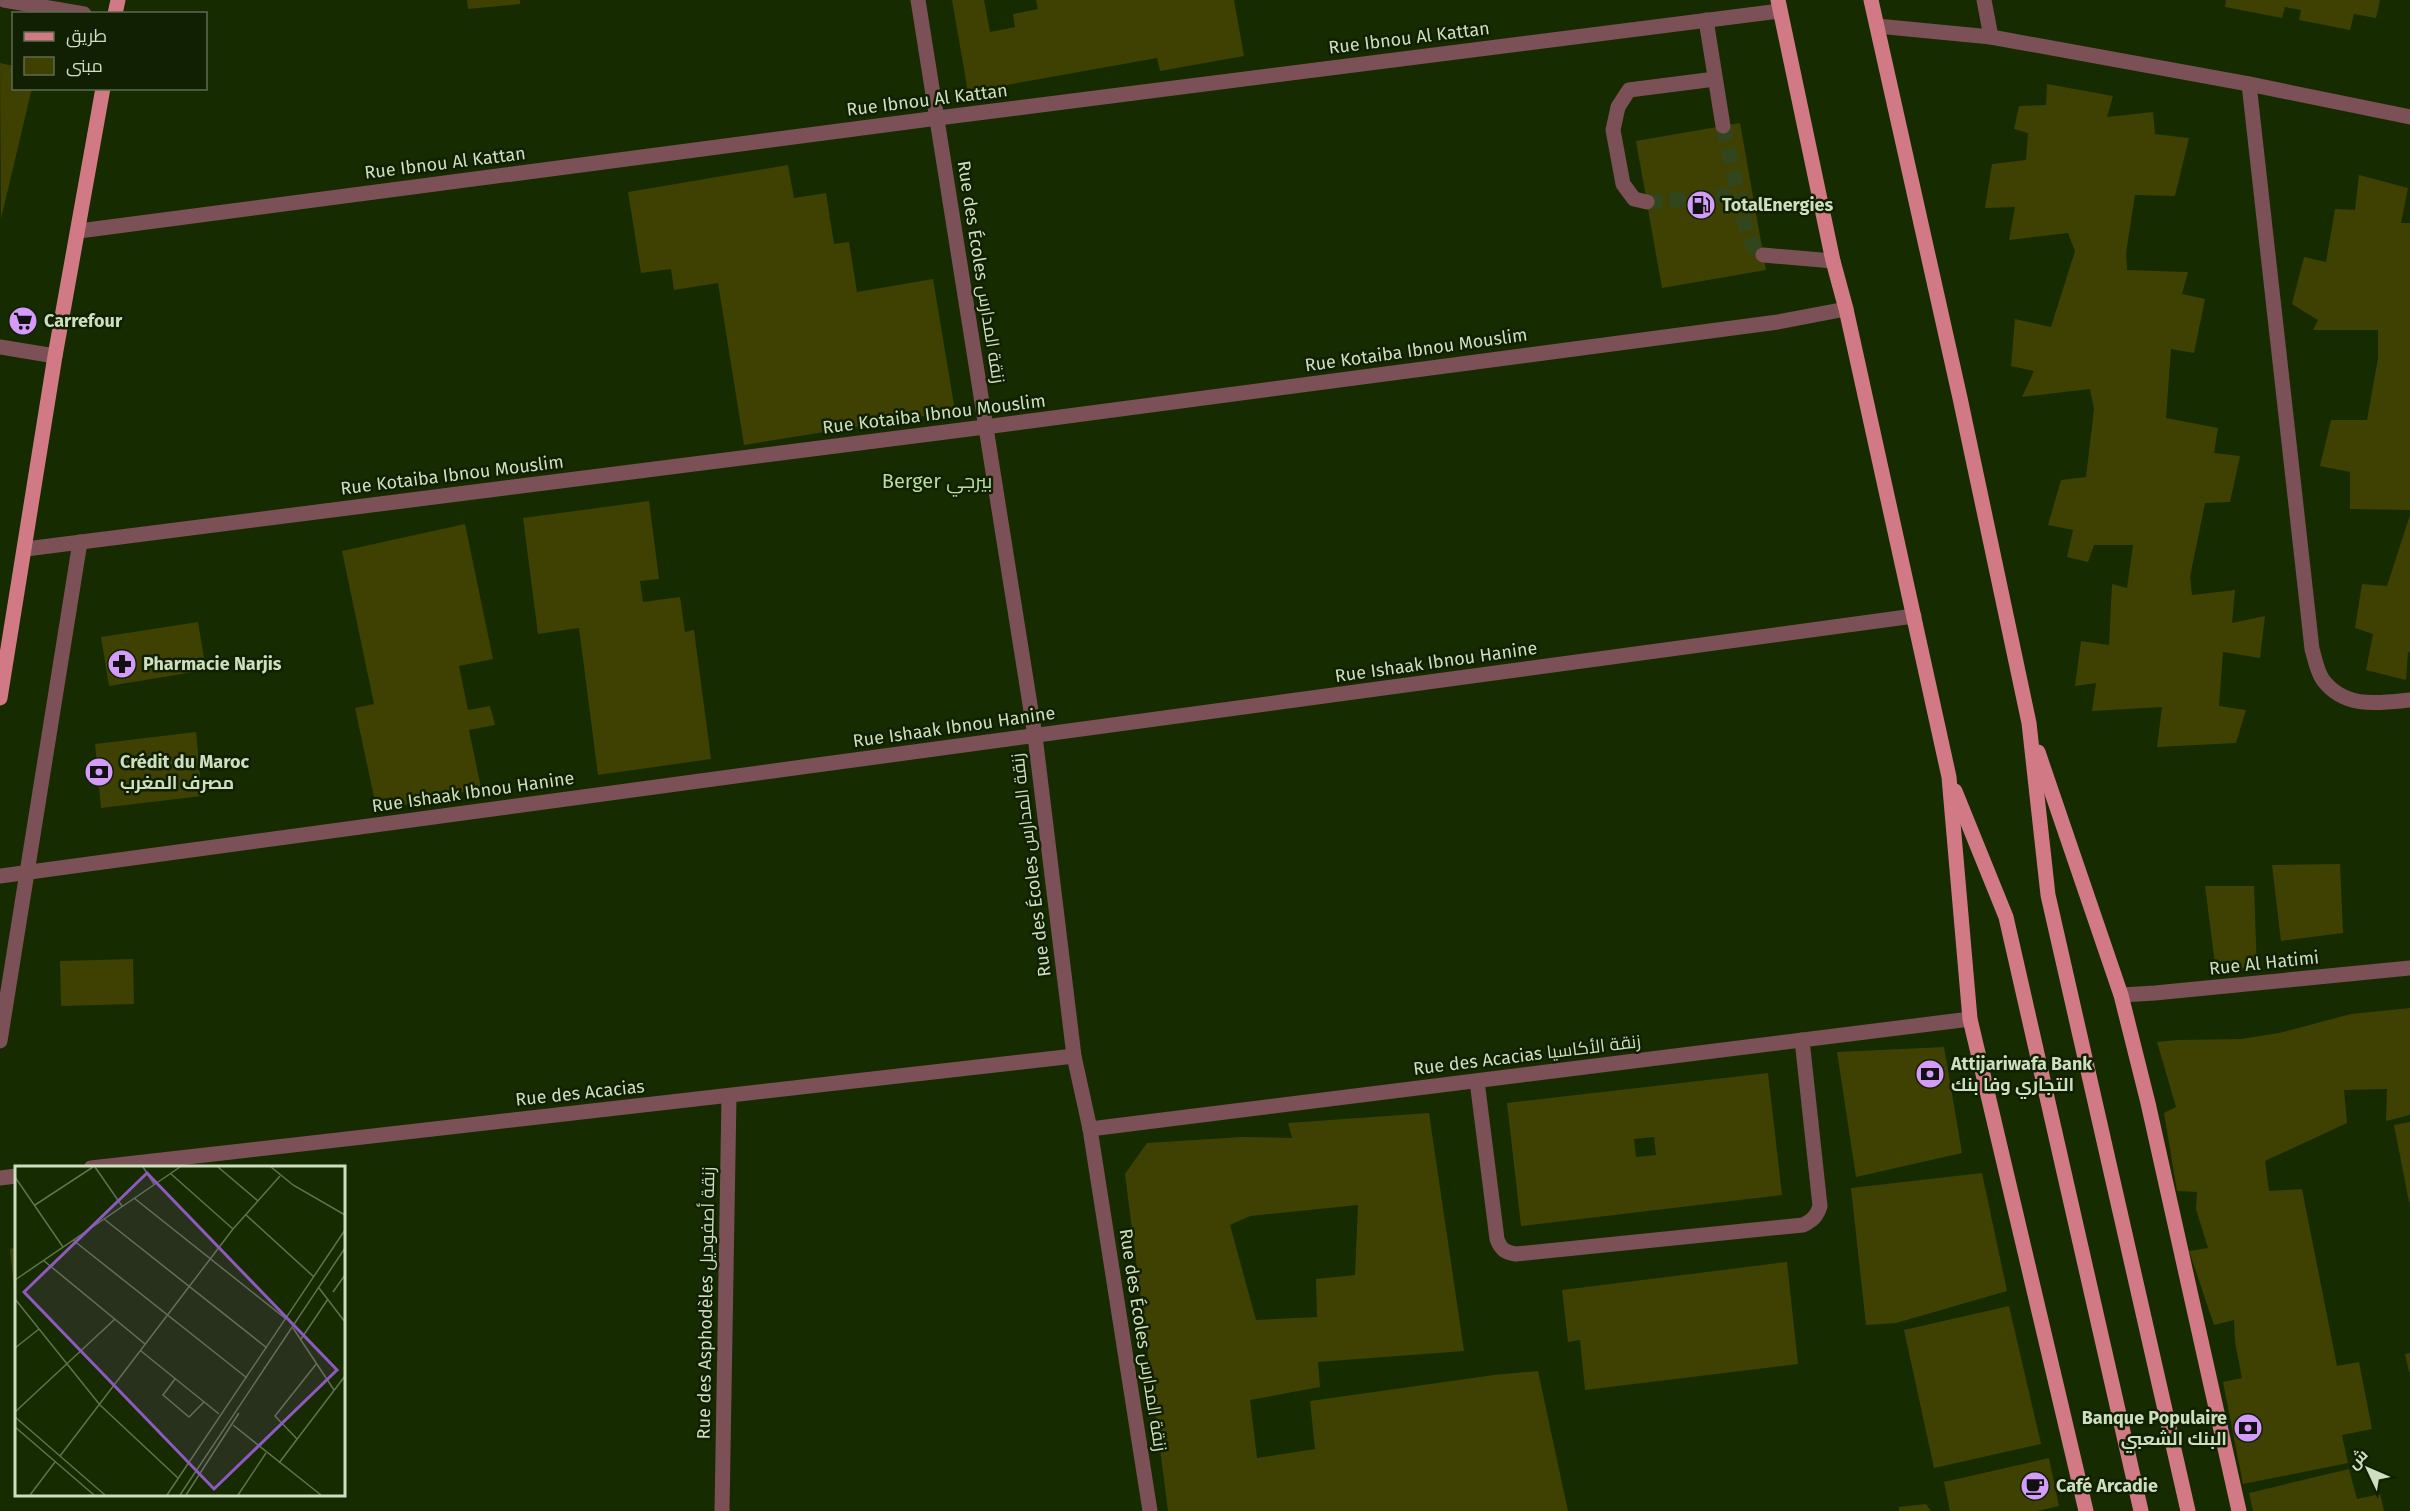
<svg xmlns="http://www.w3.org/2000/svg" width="2410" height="1511" viewBox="0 0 2410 1511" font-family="'Fira Sans',Cairo,sans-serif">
  <rect width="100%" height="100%" fill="#162b00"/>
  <!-- building -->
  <g fill="#3f4103" fill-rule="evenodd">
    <polygon points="467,0 520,0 520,4 468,9"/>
    <polygon points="952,0 984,0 990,32 1015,27 1013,14 1038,9 1036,0 1234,0 1244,56 1160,71 1157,58 968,92"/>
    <polygon points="2226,0 2380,0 2376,18 2354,14 2350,30 2299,20 2301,10 2285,7 2282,18 2225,7"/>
    <polygon points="0,63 14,66 14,88 32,88 1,219"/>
    <polygon points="2047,84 2113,96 2107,117 2153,112 2155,134 2189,138 2175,196 2135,195 2126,253 2127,270 2188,272 2182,294 2205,299 2194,353 2171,349 2166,418 2218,428 2214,453 2240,456 2230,502 2205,503 2190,577 2192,595 2235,590 2232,623 2265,616 2260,658 2223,652 2219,706 2246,710 2236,743 2157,747 2162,707 2092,711 2096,683 2075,686 2081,641 2109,645 2112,584 2127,588 2133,545 2094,545 2088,562 2067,557 2073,530 2048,525 2061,480 2086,477 2094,409 2090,389 2022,397 2034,371 2011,366 2015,319 2051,327 2075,251 2068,233 2009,240 2015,207 1985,208 1992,164 2026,160 2028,133 2014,129 2019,106 2046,105"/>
    <polygon points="1740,123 1766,270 1662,288 1636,141"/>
    <polygon points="788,165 794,198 826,193 834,244 849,242 857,292 933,279 955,411 744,445 718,283 674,290 671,269 641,273 628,192"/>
    <polygon points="2359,175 2408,188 2401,223 2410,223 2410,510 2350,509 2350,472 2320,466 2331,420 2367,420 2378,358 2378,330 2313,330 2318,320 2292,304 2304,257 2326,262 2335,209 2355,210"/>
    <polygon points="649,501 659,579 640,581 643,602 680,597 685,632 694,630 711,759 598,775 579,628 538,634 523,518"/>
    <polygon points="2410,515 2410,652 2408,652 2406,680 2366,670 2373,634 2355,628 2362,584 2387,586"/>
    <polygon points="465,524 493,659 459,666 468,710 490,706 495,725 469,730 481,788 377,811 355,708 374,704 342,551"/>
    <polygon points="198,622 206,670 109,686 101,637"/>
    <polygon points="196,732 202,796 101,808 95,744"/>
    <polygon points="2340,864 2343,933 2281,941 2272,865"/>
    <polygon points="2205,886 2254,886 2257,971 2215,964"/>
    <polygon points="133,959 134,1004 61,1006 60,961"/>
    <polygon points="2410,1008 2410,1115 2386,1121 2387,1089 2344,1090 2347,1123 2265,1161 2269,1191 2302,1189 2337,1366 2359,1362 2372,1429 2342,1435 2348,1463 2243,1484 2223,1382 2242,1378 2235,1342 2234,1320 2214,1325 2189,1251 2208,1248 2196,1209 2197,1192 2177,1191 2164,1113 2176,1107 2157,1042 2178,1040 2241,1039 2279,1033 2351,1014"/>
    <polygon points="1944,1047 1962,1153 1856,1177 1837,1052"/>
    <path d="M1768 1073 1782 1195 1521 1226 1507 1103ZM1654 1137 1656 1155 1636 1157 1634 1139Z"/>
    <path d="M1429 1113 1464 1351 1318 1362 1320 1387 1250 1400 1257 1458 1315 1449 1310 1401 1494 1375 1538 1371 1568 1511H1168L1125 1174 1147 1143 1242 1137 1292 1138 1288 1123ZM1358 1205 1355 1275 1316 1279 1317 1317 1256 1320 1230 1225 1250 1216Z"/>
    <polygon points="2410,1122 2410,1202 2409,1202 2394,1125"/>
    <polygon points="1982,1173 2007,1291 1896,1323 1866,1325 1851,1188"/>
    <polygon points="16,1247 16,1288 14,1289 10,1249"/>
    <polygon points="1787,1262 1798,1364 1585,1390 1580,1340 1568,1342 1562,1290"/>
    <polygon points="2009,1306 2041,1444 1934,1468 1904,1330"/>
    <polygon points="2410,1353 2410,1372 2409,1372 2405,1354"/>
    <polygon points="2049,1458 2059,1506 2037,1511 1950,1511 1944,1482"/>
    <polygon points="2349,1469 2357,1499 2380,1494 2384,1511 2253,1511 2249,1493"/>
    <polygon points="1926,1504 1931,1511 1899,1511 1899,1507"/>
  </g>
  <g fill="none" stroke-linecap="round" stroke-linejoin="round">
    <!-- minor-tunnel -->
    <g stroke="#31461d" stroke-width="15" stroke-dasharray="15 8" stroke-linecap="butt">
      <polyline points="1723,126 1747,234 1754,247 1763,255"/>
      <polyline points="1647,202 1738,195"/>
    </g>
    <!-- minor -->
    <g stroke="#7b5056" stroke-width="15">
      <polyline points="4,0 84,14"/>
      <polyline points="918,0 1035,736 1074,1056 1090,1129 1150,1511"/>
      <polyline points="1984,0 1991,37"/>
      <polyline points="1706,20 1723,126"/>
      <polyline points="1877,26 1991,37 2249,84 2410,117"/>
      <path d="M2249 84 2312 649C2315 659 2317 672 2323 680 2345 709 2379 703 2410 700"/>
      <polyline points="1647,202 1634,199 1623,184 1613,130 1618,107 1629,90 1715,79"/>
      <polyline points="79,231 938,118 1780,11"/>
      <polyline points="1763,255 1833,261"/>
      <polyline points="0,347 55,356"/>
      <polyline points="26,549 985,427 1778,322 1846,309"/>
      <polyline points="0,876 1914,616"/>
      <polyline points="2121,995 2155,993 2410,968"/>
      <polyline points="0,1041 80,542"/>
      <path d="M1477 1081 1497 1239C1501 1250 1505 1252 1516 1254L1803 1225C1813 1220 1817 1216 1820 1206L1802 1040"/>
      <polyline points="1090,1129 1970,1019"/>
      <polyline points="91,1168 1074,1056"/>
      <polyline points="0,1178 16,1176"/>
      <polyline points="722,1511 729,1096"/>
    </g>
    <!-- major -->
    <g stroke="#d17a86" stroke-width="15">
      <polyline points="1778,0 1833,261 1846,309 1949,777 1970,1019 2086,1511"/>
      <polyline points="1871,0 1960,398 2029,723 2048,895 2188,1511"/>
      <polyline points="115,14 118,0"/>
      <polyline points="0,698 55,356 103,88"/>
      <polyline points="2038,752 2121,995 2148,1103 2239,1511"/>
      <polyline points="1955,791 2006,917 2141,1511"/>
    </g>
  </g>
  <!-- icons -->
  <defs>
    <g id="fuel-disc" transform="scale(1.5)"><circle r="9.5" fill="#d59bfa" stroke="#112002"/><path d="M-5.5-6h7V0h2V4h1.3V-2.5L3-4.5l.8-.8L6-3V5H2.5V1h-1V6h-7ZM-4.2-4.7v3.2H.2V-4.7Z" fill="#111"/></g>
    <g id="supermarket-disc" transform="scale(1.5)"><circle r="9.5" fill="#d59bfa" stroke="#112002"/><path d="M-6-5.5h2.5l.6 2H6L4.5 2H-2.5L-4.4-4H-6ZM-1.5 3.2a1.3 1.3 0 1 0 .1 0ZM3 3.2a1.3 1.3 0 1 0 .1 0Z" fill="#111"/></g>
    <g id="pharmacy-disc" transform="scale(1.5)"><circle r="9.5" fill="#d59bfa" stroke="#112002"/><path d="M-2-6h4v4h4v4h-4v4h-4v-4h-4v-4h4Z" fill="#111"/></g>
    <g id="bank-disc" transform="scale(1.5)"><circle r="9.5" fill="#d59bfa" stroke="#112002"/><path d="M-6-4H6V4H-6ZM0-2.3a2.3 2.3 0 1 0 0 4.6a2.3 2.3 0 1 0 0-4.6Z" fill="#111"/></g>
    <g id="cafe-disc" transform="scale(1.5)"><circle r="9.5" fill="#d59bfa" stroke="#112002"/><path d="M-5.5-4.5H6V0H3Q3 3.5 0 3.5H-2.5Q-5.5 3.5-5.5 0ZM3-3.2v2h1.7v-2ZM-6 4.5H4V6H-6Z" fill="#111"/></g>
  </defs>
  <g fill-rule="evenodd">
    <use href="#fuel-disc" x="1701" y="205"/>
    <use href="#supermarket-disc" x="23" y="321"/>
    <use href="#pharmacy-disc" x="122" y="664"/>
    <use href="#bank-disc" x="99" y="772"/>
    <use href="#bank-disc" x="1930" y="1074"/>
    <use href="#bank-disc" x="2248" y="1428"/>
    <use href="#cafe-disc" x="2035" y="1486"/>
  </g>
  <g text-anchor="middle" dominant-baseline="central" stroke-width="5" stroke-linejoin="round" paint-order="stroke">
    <!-- street labels -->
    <g font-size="18" fill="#cddfbf" stroke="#112002">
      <text transform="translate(1409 38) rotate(-7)">Rue Ibnou Al Kattan</text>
      <text transform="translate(927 100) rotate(-7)">Rue Ibnou Al Kattan</text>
      <text transform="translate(445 163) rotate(-7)">Rue Ibnou Al Kattan</text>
      <text transform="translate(981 272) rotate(81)">Rue des Écoles زنقة المدارس</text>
      <text transform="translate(1416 350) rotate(-8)">Rue Kotaiba Ibnou Mouslim</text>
      <text transform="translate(934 414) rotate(-7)">Rue Kotaiba Ibnou Mouslim</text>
      <text transform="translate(452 475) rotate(-7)">Rue Kotaiba Ibnou Mouslim</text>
      <text transform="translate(1436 662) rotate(-8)">Rue Ishaak Ibnou Hanine</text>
      <text transform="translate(954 727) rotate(-8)">Rue Ishaak Ibnou Hanine</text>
      <text transform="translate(473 792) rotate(-8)">Rue Ishaak Ibnou Hanine</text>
      <text transform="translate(1031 865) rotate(-97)">Rue des Écoles زنقة المدارس</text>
      <text transform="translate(2264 963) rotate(-6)">Rue Al Hatimi</text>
      <text transform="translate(1527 1055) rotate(-7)">Rue des Acacias زنقة الأكاسيا</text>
      <text transform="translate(580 1093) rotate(-6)">Rue des Acacias</text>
      <text transform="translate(706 1303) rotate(-89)">Rue des Asphodèles زنقة أصفوديل</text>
      <text transform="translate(1143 1340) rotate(81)">Rue des Écoles زنقة المدارس</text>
    </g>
    <!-- poi labels -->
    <g font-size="18" font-weight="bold" fill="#cddfbf" stroke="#112002" text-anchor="start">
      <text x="1722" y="205">TotalEnergies</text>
      <text x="44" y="321">Carrefour</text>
      <text x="143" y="664">Pharmacie Narjis</text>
      <text x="120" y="762">Crédit du Maroc<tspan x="120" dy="21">مصرف المغرب</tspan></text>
      <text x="1951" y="1064">Attijariwafa Bank<tspan x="1951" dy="21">التجاري وفا بنك</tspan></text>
      <text x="2227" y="1418" text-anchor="end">Banque Populaire<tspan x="2227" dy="21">البنك الشعبي</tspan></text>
      <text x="2056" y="1486">Café Arcadie</text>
    </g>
    <!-- neighbourhood labels -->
    <g font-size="20" fill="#bade9d" stroke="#112002">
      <text x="937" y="481">Berger بيرجي</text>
    </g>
  </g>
  <!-- overview -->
  <g transform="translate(15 1166)">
    <rect width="330" height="330" fill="#162b00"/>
    <path fill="none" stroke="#5f734c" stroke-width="1.5" d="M80 1 107 40M128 1 139 18M203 1 243 35M256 1 278 19 330 49M155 7 218 63M0 11 48 81M119 32 271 153M20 39 78 1M231 49 299 111M89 53 252 182M58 74 232 212M28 94 130 178M0 114 165 1M304 122 330 156M318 126 330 109M0 133 85 239 163 312M278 162 319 224M286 173 313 133M0 182 24 163M126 185 204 248M160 213 148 229 174 251 189 236M0 246 100 153M0 251 90 329M218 259 306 329M0 261 79 329M282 273 260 250 302 197M45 290 218 63 265 10M264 297 330 210M15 329 40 296M152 329 330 64M165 329 330 82M171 329 224 247M223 329 251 287"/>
    <path fill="#9059bf" fill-opacity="0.15" stroke="#9059bf" stroke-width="3" d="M132 7 322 204 199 323 9 126Z"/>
    <rect width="330" height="330" fill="none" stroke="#cddfbf" stroke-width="3"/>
  </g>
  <!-- legend -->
  <rect x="12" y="12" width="195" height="78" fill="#112002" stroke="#5c6c4e" stroke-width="1.5"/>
  <rect x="24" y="32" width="30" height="9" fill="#d17a86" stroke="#5c6c4e" stroke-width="1.5"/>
  <text x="66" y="42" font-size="18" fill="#cddfbf">طريق</text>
  <rect x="24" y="57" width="30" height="18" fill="#3f4103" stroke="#5c6c4e" stroke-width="1.5"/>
  <text x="66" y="72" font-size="18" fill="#cddfbf">مبنى</text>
  <!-- north arrow -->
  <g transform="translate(2368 1469) rotate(314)" stroke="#112002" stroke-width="4.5" paint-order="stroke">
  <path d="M0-4.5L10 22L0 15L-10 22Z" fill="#cddfbf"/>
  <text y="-9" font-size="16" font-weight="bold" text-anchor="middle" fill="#cddfbf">ش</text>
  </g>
</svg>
